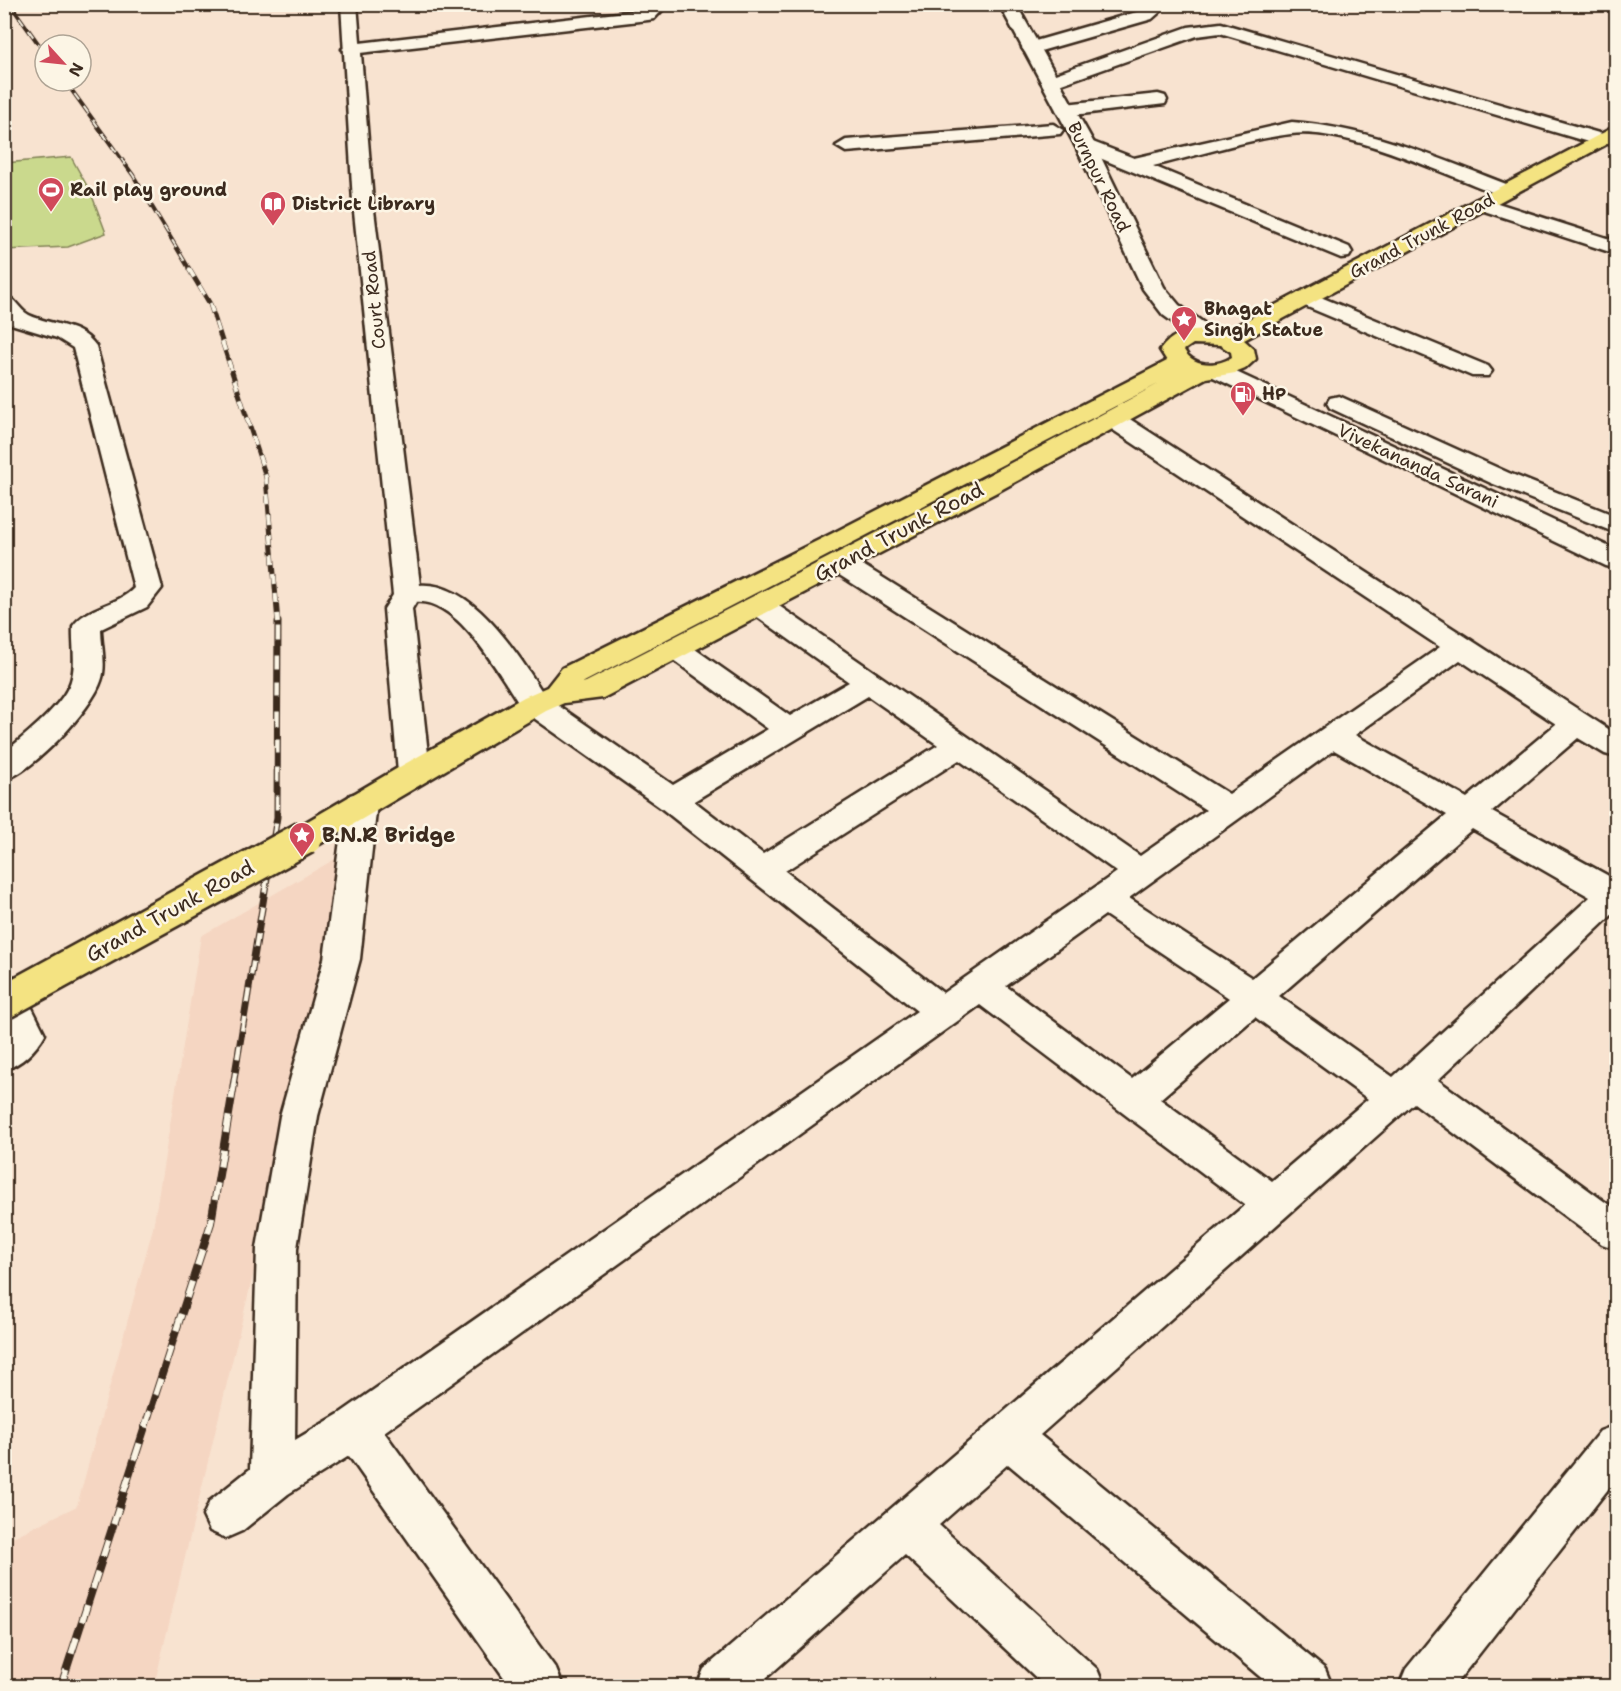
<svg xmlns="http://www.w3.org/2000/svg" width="1621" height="1691" viewBox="0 0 1621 1691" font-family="'Shantell Sans',sans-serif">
  <rect width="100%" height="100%" fill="#f8e3d0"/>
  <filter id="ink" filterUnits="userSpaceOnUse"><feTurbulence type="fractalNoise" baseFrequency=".0167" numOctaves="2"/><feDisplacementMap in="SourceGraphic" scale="12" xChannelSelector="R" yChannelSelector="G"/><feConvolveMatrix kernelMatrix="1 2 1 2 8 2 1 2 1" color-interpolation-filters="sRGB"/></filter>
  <g filter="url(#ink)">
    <!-- built -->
    <polygon fill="#f5d6c2" points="356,847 154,1686 5,1686 5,1541 77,1506 153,1228 201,936"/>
    <!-- green -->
    <polygon fill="#cad98d" stroke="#828256" stroke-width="1.5" points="71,157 91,193 106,233 68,247 5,250 5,163"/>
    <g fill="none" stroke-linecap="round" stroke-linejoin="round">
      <!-- street casing -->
      <g stroke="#3b2a1e" stroke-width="5">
        <g id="street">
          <polygon points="650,4 668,4 654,19 648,20 351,54 342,49 351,44 643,10"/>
          <polygon points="1144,4 1160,4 1161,11 1152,19 1037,52 1025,52 1022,48 1025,44 1140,11 1144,9"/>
          <polygon points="1221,23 1609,136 1612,140 1602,146 1595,144 1220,33 1197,36 1056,86 1050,87 1041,82 1044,78 1188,27"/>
          <polygon points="1158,94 1165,96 1167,100 1165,104 1065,116 1056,110 1065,104"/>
          <path d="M1292 122C1371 128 1441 159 1514 187L1517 191 1514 195H1500C1446 175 1347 127 1291 134 1248 139 1196 156 1153 166L1349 247 1352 252 1349 257 1341 258 1078 149 1075 145 1085 139 1134 158Z"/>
          <polygon points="1053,124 1063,130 1060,134 846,152 836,146 846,140"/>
          <polygon points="1482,198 1616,241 1616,254 1475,208 1472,204 1475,200"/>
          <polygon points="1306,291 1488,366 1492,371 1488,376 1472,376 1298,303 1295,298 1298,293"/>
          <path d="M4 295C16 298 19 310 29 315 52 326 80 323 96 346L162 588 147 607 101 629C101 646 107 665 101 681 92 709 33 772 4 780V753C24 736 67 703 72 677 76 661 72 643 73 626 87 606 117 606 134 588L73 348 57 338 11 324 4 319Z"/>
          <path d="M1113 412 1122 414 1616 734V757L1605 754 1578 738 1492 812 1616 880V911L1438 1080 1616 1210V1249L1602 1244 1414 1103 1040 1435 1325 1669 1332 1686H1271L1008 1464 939 1525 1097 1669 1104 1686H1045L905 1555 757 1686H697L704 1669 1245 1205 980 1005 384 1432 556 1669 563 1686H510L349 1456 288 1494 242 1531 226 1538 210 1531 203 1516 210 1501 250 1469 257 1248 280 1116 324 959 345 803 350 795 361 792 372 795 377 803 360 959 318 1116 297 1248 295 1440 339 1414 917 1011 661 808 524 711 520 704 524 697 535 695 546 697 673 785 768 729 665 654 660 648 665 642 675 639 685 642 790 716 849 682 749 611 745 605 749 599 759 596 769 599 1140 856 1206 810 830 569 826 563 830 557 840 555 850 557 1229 794 1440 647 1104 424 1101 419 1104 414ZM1460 660 1556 724 1467 798 1355 735ZM868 696 938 745 763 854 694 801ZM1334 750 1447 815 1252 978 1129 898ZM959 760 1117 872 943 993 785 871ZM1472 829 1590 897 1393 1077 1279 996ZM1105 915 1229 998 1132 1079 1006 986ZM1255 1017 1368 1099 1272 1181 1160 1099Z"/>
          <path d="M4 974 17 978 45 1034C36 1050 22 1064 4 1070V1033L7 1031 4 1025Z"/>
          <polygon points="1616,1425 1616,1479 1454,1686 1399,1686 1406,1669 1600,1431"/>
        </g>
      </g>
      <!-- secondary casing -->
      <g stroke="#3b2a1e" stroke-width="5">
        <g id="secondary">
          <path d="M341 4H357L373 202 420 585C476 581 523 663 550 704L546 711 535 713 524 711C502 680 460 598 416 602L412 609 430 772 425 779 414 782 403 779 398 772 384 609 393 595 353 202Z"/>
          <polygon points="999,4 1016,4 1095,145 1164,287 1179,305 1215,331 1219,336 1215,341 1199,341 1163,315 1143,289 1075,145"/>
          <polygon points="1219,364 1616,550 1616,568 1606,566 1211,376 1207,371 1211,366"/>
          <polygon points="1339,396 1509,473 1616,516 1616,533 1491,483 1330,408 1327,403 1330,398"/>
        </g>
      </g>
      <!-- primary casing -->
      <g stroke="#3b2a1e" stroke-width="5">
        <path id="primary" d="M1616 126V139L1244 340 1254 349 1256 359 1245 369 1235 373 1206 378 997 492 603 698 564 703 546 711 318 845 306 848 294 845 290 837 294 829 403 765 524 697 547 687 562 668 833 533 1167 361 1160 350C1176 328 1199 327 1224 332ZM1193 344 1220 345 1231 352 1232 357C1217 367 1193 367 1184 350ZM1160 383 979 480 586 682 582 683Z"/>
      </g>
      <!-- street -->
      <use href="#street" fill="#fcf5e5" fill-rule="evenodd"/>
      <!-- secondary -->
      <use href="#secondary" fill="#fcf5e5" fill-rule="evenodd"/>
      <!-- primary -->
      <use href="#primary" fill="#f4e382" fill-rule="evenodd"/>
      <!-- rail-far3 casing -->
      <g stroke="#3b2a1e" stroke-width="4">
        <g id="rail-far3">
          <polyline points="10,4 45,53"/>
          <polyline points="65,81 133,175 190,270"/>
        </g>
      </g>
      <!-- rail-far2 casing -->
      <g stroke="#3b2a1e" stroke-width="5">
        <polyline id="rail-far2" points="189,269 210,304 266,477 278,623"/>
      </g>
      <!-- rail-far1 casing -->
      <g stroke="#3b2a1e" stroke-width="7">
        <polyline id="rail-far1" points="233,1086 277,817 278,622"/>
      </g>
      <!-- rail casing -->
      <g stroke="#3b2a1e" stroke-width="8">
        <polyline id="rail" points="61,1686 211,1223 234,1084"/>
      </g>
      <!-- rail-far3 -->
      <use href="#rail-far3" stroke="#fcf5e5" stroke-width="2" stroke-dasharray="8" stroke-linecap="butt"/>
      <!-- rail-far2 -->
      <use href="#rail-far2" stroke="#fcf5e5" stroke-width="4" stroke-dasharray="10" stroke-linecap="butt"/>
      <!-- rail-far1 -->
      <use href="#rail-far1" stroke="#fcf5e5" stroke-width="4.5" stroke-dasharray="14" stroke-linecap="butt"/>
      <!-- rail -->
      <use href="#rail" stroke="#fcf5e5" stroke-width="6" stroke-dasharray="17" stroke-linecap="butt"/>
      <!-- primary-bridge casing -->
      <g stroke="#3b2a1e" stroke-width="38" stroke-linecap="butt">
        <polyline id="primary-bridge" points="4,1002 306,837"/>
      </g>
      <!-- primary-bridge -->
      <use href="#primary-bridge" stroke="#f4e382" stroke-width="33"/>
    </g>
  </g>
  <!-- icons -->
  <defs>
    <g id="stadium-pin" transform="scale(1.35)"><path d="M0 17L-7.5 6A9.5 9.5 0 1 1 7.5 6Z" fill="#d1495b" stroke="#fcf5e5"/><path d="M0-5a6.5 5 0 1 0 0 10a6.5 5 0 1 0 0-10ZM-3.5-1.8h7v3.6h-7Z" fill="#fff"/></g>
    <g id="library-pin" transform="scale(1.35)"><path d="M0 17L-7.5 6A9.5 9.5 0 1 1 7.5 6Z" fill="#d1495b" stroke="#fcf5e5"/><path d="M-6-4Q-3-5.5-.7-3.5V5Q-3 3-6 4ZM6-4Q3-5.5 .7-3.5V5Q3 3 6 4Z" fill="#fff"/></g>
    <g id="sight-pin" transform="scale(1.35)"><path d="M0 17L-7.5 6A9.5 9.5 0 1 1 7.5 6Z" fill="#d1495b" stroke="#fcf5e5"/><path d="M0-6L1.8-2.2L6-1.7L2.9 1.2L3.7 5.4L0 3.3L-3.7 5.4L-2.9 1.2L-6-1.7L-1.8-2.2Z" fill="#fff"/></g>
    <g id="fuel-pin" transform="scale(1.35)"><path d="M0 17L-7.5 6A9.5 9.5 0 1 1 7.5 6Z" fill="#d1495b" stroke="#fcf5e5"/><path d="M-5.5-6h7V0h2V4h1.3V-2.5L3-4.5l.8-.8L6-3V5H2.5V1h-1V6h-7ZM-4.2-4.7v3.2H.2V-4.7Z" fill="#fff"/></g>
  </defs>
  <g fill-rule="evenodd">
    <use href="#stadium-pin" x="51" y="190"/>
    <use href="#library-pin" x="273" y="204"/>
    <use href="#sight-pin" x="1184" y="319"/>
    <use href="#fuel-pin" x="1243" y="394"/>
    <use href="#sight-pin" x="302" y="835"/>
  </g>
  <g text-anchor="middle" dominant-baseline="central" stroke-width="5" stroke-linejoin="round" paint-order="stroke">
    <!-- far-street labels -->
    <g font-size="18" fill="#3b2a1e" stroke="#fcf5e5">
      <text transform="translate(1099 177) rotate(64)">Burnpur Road</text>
      <text transform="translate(1422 236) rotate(-28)">Grand Trunk Road</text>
      <text transform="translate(374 300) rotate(-96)">Court Road</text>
      <text transform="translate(1418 466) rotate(25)">Vivekananda Sarani</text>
    </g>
    <!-- far-poi labels -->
    <g font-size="18" font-weight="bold" fill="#3b2a1e" stroke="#fcf5e5" text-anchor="start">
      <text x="70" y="190">Rail play ground</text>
      <text x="292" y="204">District Library</text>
      <text x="1204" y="309">Bhagat<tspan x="1204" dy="21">Singh Statue</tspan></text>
      <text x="1262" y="394">HP</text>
    </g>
    <!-- street labels -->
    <g font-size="21" fill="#3b2a1e" stroke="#fcf5e5">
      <text transform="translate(899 532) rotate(-28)">Grand Trunk Road</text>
      <text transform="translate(170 911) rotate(-29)">Grand Trunk Road</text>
    </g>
    <!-- poi labels -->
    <g font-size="21" font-weight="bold" fill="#3b2a1e" stroke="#fcf5e5" text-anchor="start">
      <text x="322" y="835">B.N.R Bridge</text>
    </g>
  </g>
  <!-- margin -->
  <rect width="1621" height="1691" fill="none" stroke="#fcf5e5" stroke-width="24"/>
  <rect x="12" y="12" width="1597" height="1667" fill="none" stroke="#3b2a1e" stroke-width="2" filter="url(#ink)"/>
  <!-- north arrow -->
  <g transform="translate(63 63) rotate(117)"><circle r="28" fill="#fcf5e5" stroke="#afa495" stroke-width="1.5"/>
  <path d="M0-4.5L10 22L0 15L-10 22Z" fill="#d1495b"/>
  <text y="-9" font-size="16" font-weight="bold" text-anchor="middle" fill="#3b2a1e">N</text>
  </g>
</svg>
